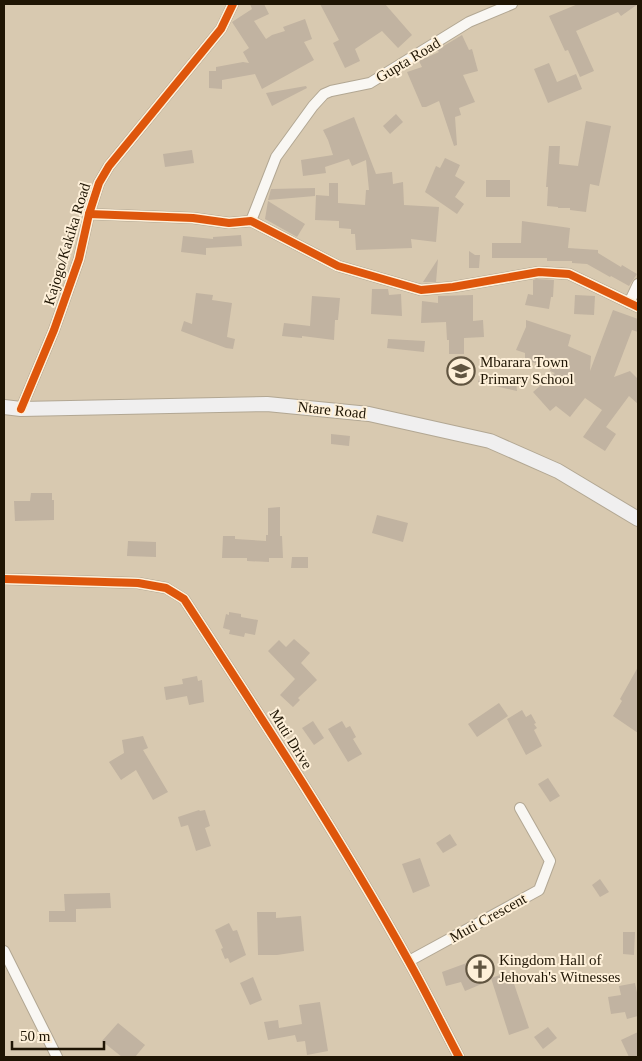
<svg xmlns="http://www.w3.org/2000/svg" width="642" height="1061" viewBox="0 0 642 1061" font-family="'Times New Roman',serif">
  <rect width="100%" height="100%" fill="#d8c9b0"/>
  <!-- building -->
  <g fill="#c1b3a1">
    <polygon points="250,4 264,4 269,14 254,21 266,39 272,35 285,31 283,27 305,19 312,39 304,42 314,60 262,89 255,74 222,80 222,89 209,88 209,71 216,71 216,67 243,62 249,63 243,52 249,48 232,22 252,9"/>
    <polygon points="320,4 385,4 412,35 398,48 382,31 355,49 360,61 345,68 333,43 339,40"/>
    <polygon points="578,4 638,4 621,16 618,12 576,31 594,71 580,77 568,50 565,51 549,16"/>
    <polygon points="462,35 469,50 472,49 478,71 463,75 475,102 459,108 461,115 455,117 457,145 454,146 439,101 426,107 422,107 407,72 422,67 419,61 439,52 437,50"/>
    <polygon points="549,63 557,82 576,74 582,89 548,103 534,69"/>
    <polygon points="306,86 307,88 272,106 266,93"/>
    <polygon points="396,114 403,122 390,134 383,126"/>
    <polygon points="354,117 376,174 392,172 393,184 403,182 404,205 439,207 436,242 411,239 412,248 356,250 355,234 351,234 351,229 339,228 339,221 315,220 316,195 329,196 329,183 338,183 338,203 365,205 366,190 369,190 366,160 352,166 349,159 325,167 326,173 303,176 301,160 333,155 328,140 323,130"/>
    <polygon points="586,121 611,126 599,186 590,184 586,212 570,210 570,208 558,208 558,207 547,206 548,187 546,187 549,146 560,146 559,164 578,166"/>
    <polygon points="192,150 194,163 165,167 163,154"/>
    <polygon points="445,158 460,165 455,176 465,182 455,197 464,204 457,214 425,192 436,166 440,168"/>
    <rect x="486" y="180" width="24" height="17"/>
    <polygon points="315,188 315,196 268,200 271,189"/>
    <polygon points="268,201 305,224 297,237 265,219"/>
    <polygon points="522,221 570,228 568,248 598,250 598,253 621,267 622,265 637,274 629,286 611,276 610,277 587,264 572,263 572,261 547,261 547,258 492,258 492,243 521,243"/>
    <polygon points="241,235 242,246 206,248 206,255 181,252 183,236 213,239 213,237"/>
    <polygon points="469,251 475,255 480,255 479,268 469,268"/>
    <polygon points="438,259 436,282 423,282"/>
    <polygon points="536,279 554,280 553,297 551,297 549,309 525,305 528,294 533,295 533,280"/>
    <polygon points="372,289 388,289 389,295 401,294 402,316 371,314"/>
    <polygon points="196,293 213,295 212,300 232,303 227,337 235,339 233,349 226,348 181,331 184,321 192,324"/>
    <polygon points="473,295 473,321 483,320 484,337 464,338 464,354 449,354 449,340 447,340 446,322 421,323 422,301 438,303 438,296"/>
    <polygon points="575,295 595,296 594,315 574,314"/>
    <polygon points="312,296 340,298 338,320 335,320 334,340 302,336 302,338 282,336 284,323 310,326"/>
    <polygon points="613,310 638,319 638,332 632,330 614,377 630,371 638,379 638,404 629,396 606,427 616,434 605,451 583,437 602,410 585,398 570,417 556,406 550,411 533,392 555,373 550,371 551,368 525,360 525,353 516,350 526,327 526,320 571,335 568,346 591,356 590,371"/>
    <polygon points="388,339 425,341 424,352 387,348"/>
    <polygon points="481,373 516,380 517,391 478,382"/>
    <polygon points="331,434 350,436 349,446 331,444"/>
    <polygon points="31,493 52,493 52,500 54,500 54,520 15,521 14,501 30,501"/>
    <polygon points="280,507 280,536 282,536 283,558 269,558 269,562 247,561 247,558 222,558 223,536 235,536 235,539 266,541 266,535 268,535 268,508"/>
    <polygon points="377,515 408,523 403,542 372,533"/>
    <polygon points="128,541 156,542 156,557 127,556"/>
    <polygon points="292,557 308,557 308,568 291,568"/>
    <polygon points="229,612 241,614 241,617 258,620 255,635 245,633 244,637 229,634 230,630 223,628 226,614 229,615"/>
    <polygon points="294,639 310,653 301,663 317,680 298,698 300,700 293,707 280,695 295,679 268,651 279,640 286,647"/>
    <polygon points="638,667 638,733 613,716 622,701 620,699"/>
    <polygon points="197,676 198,681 202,680 204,702 189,705 187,696 166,700 164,687 183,684 182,679"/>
    <polygon points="499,703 508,716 477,737 468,724"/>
    <polygon points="522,710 526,717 531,714 536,723 534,724 537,728 534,730 542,746 526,755 507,719"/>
    <polygon points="313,721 324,738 314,745 302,728"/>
    <polygon points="342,721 346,728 350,726 356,737 353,739 362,754 348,762 328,729"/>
    <polygon points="143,736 148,748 143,750 168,792 153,800 136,770 121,780 109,762 124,753 122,740"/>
    <polygon points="548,778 560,796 550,802 538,784"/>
    <polygon points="199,810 200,811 205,810 210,826 205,828 211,846 196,851 188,825 181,827 178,817"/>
    <polygon points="450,834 457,845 443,853 436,843"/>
    <polygon points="420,858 430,886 413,893 402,864"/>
    <polygon points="600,879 609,892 600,897 592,885"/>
    <polygon points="110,893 111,908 76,909 76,922 49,922 49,911 65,911 64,894"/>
    <polygon points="257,912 276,912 276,918 301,916 304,951 277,955 258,955"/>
    <polygon points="229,923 233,931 237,930 246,955 230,963 228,958 225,959 221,949 223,948 215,930"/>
    <polygon points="623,932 635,932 634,955 623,954"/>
    <polygon points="475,960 484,983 465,991 461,982 446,986 442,972"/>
    <polygon points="510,972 529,1028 509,1035 491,978"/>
    <polygon points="253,977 262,1000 250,1005 240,983"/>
    <polygon points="635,983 638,997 638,1016 627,1019 625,1012 611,1014 608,997 621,995 619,986"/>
    <polygon points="320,1002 328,1051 307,1055 305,1041 297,1042 295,1035 268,1040 264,1022 278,1020 279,1028 302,1024 299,1005"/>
    <polygon points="118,1023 145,1045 135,1057 122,1057 102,1041"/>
    <polygon points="548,1027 557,1038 543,1049 534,1037"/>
    <polygon points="638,1032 638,1057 629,1057 621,1040"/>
  </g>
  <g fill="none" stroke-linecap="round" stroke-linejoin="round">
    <!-- minor casing -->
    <g stroke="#b2a793" stroke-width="12">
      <g id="minor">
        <polyline points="89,214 193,218 229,223 251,221 338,266 421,290 453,287 539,272 569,274 638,307"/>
        <polyline points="251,221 276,157 313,106 324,94 331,91 370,83 469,22 512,4"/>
        <polyline points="629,303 638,284"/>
        <polyline points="21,409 54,330 79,259 89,214 99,183 109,166 221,29 233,4"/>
        <path d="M4 579 138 583 166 588 184 599C261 717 339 836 408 960 426 992 442 1025 459 1057"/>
        <polyline points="4,951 57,1057"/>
        <polyline points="409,961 539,890 550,861 520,808"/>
      </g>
    </g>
    <!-- secondary casing -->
    <g stroke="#b2a793" stroke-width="16">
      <polyline id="secondary" points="4,407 21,409 267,404 369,414 490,441 558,471 638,519"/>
    </g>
    <!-- minor -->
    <use href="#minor" stroke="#f9f7f3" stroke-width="10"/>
    <!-- secondary -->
    <use href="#secondary" stroke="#f0efef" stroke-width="14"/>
    <!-- cycleway casing -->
    <g stroke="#fef0d9" stroke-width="11">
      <g id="cycleway">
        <polyline points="89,214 193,218 229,223 251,221 338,266 421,290 453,287 539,272 569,274 638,307"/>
        <polyline points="21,409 54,330 79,259 89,214 99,183 109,166 221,29 233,4"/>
        <path d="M4 579 138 583 166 588 184 599C261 717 339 836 408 960 426 992 442 1025 459 1057"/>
      </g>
    </g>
    <!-- cycleway -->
    <use href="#cycleway" stroke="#de560c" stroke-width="8"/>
  </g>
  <!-- icons -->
  <defs>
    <g id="school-ring" transform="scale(1.4375)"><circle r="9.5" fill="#fef0d9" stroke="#605440" stroke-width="1.5"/><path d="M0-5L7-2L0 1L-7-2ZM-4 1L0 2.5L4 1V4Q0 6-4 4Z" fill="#605440"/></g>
    <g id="church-ring" transform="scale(1.4375)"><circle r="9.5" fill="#fef0d9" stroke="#605440" stroke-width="1.5"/><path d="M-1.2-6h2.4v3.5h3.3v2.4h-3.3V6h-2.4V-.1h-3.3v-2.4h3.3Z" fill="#605440"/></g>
  </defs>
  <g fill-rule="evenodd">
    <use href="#school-ring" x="461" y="371"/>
    <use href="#church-ring" x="480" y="969"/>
  </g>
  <g text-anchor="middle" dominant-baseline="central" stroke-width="4" stroke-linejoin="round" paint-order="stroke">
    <!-- street labels -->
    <g font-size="15" fill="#1f1504" stroke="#fef0d9">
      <text transform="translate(408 60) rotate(-31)">Gupta Road</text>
      <text transform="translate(67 244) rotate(-73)">Kajogo/Kakika Road</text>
      <text transform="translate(332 410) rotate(6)">Ntare Road</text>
      <text transform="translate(291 739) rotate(58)">Muti Drive</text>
      <text transform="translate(488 918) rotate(-29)">Muti Crescent</text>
    </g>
    <!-- poi labels -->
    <g font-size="15" fill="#1f1504" stroke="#fef0d9" text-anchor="start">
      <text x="480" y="362">Mbarara Town<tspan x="480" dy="17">Primary School</tspan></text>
      <text x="499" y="960">Kingdom Hall of<tspan x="499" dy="17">Jehovah's Witnesses</tspan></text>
    </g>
  </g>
  <!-- border -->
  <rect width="642" height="1061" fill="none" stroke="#1f1504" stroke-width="10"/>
  <!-- scale -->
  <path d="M12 1041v8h92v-8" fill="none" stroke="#1f1504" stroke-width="2.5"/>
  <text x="20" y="1041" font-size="15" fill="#1f1504" stroke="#fef0d9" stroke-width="4" paint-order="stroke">50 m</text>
</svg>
